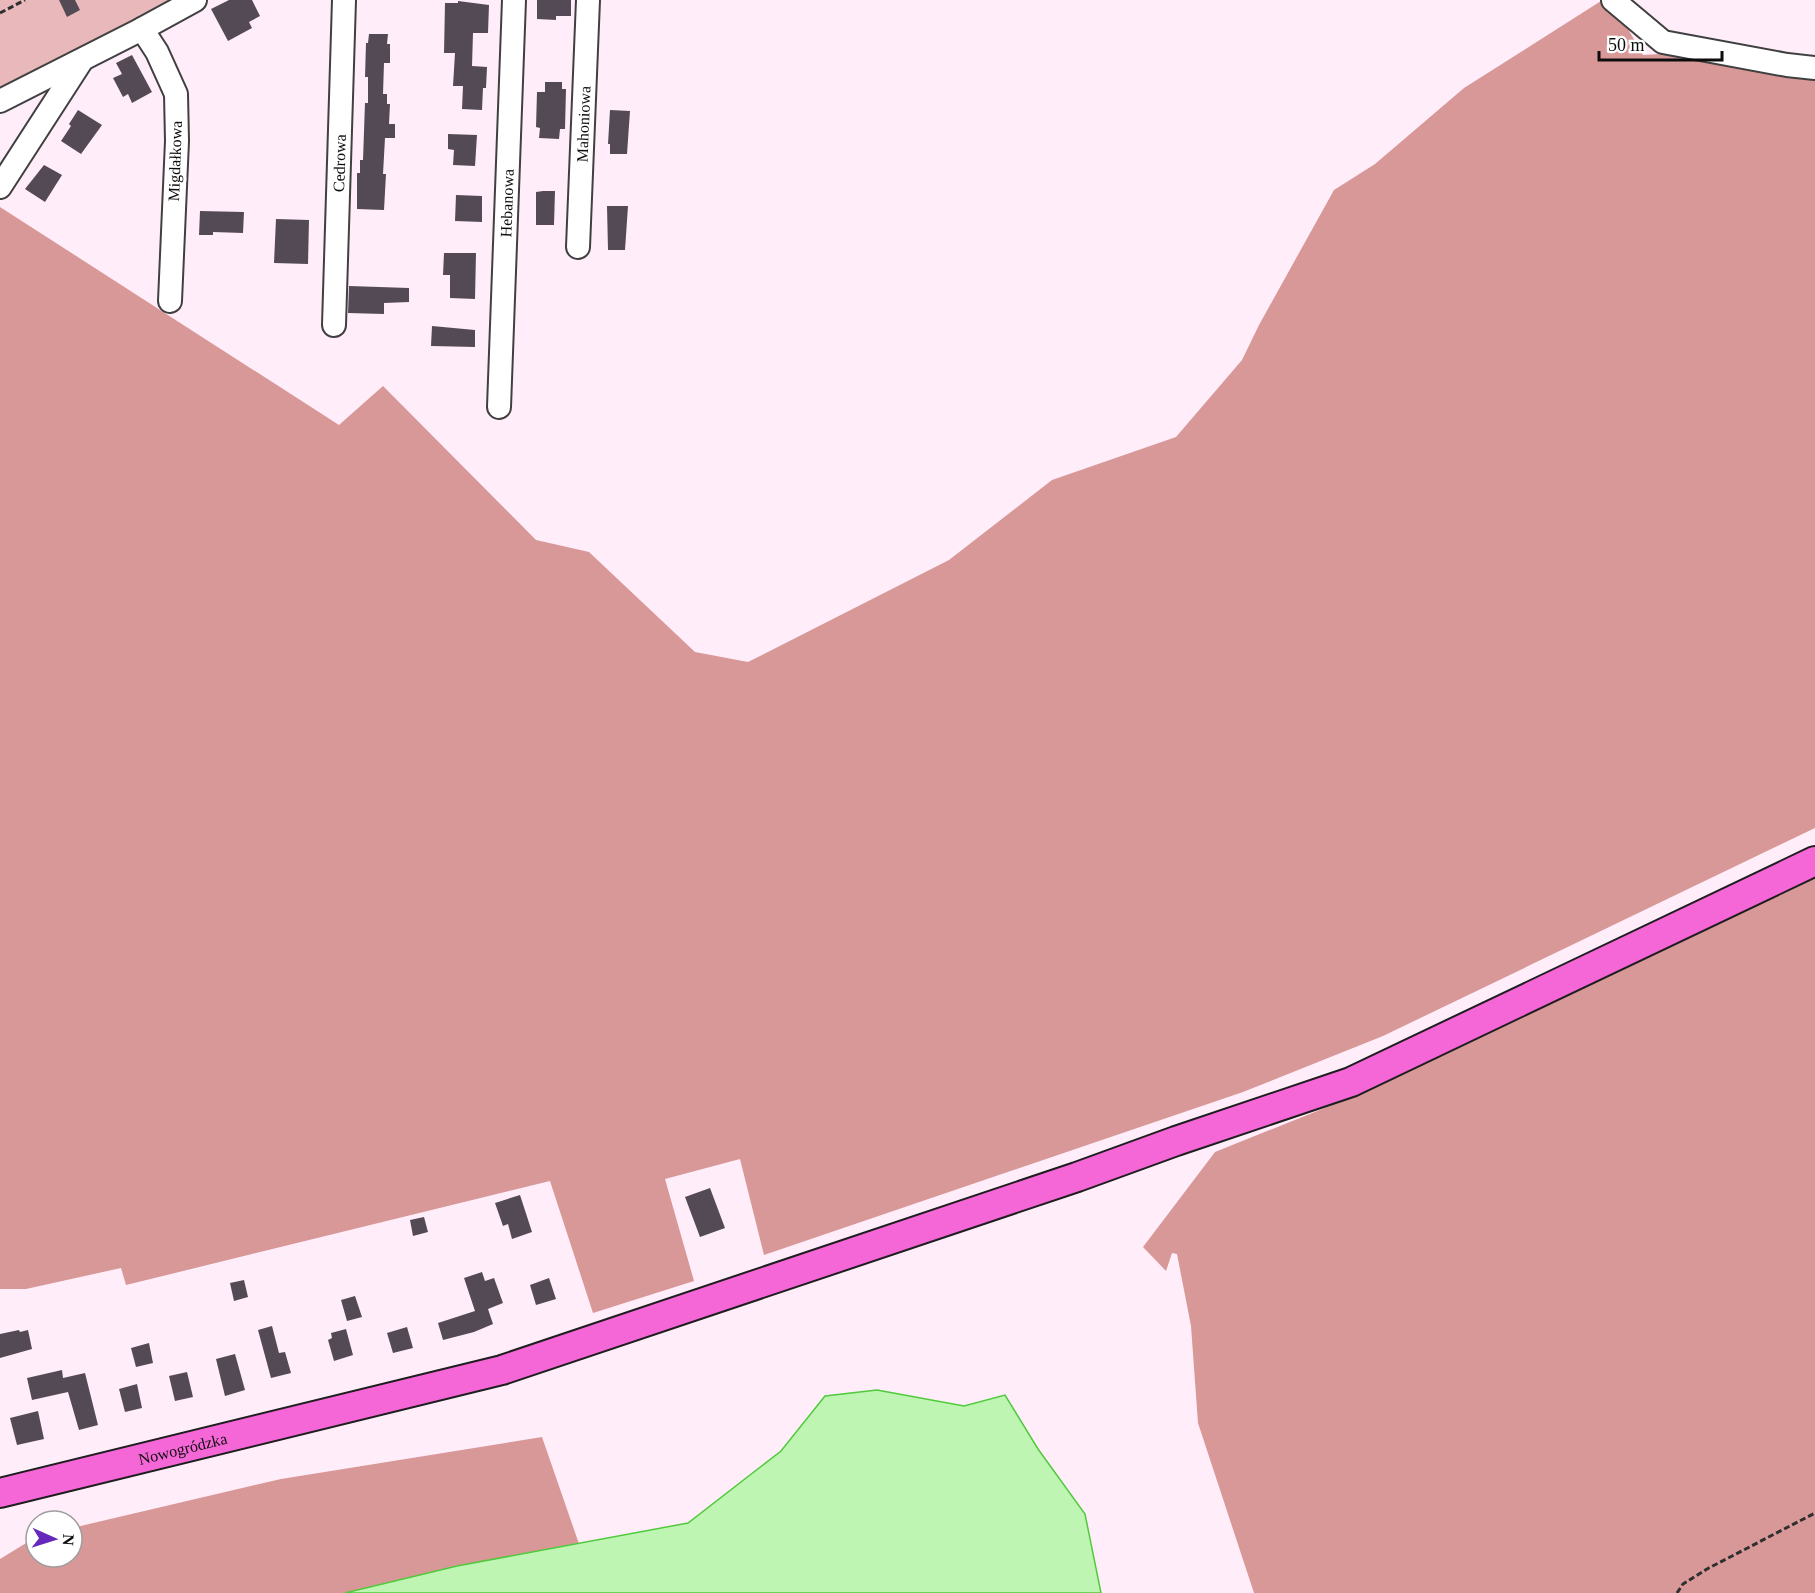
<svg xmlns="http://www.w3.org/2000/svg" width="1815" height="1593" viewBox="0 0 1815 1593" font-family="Georgia,serif">
  <rect width="100%" height="100%" fill="#ffedfa"/>
  <!-- green -->
  <polygon fill="#e8b8bb" points="0,0 195,0 0,107"/>
  <!-- forest -->
  <g fill="#d89898">
    <polygon points="1601,1 1617,10 1643,55 1711,51 1815,76 1815,828 1383,1036 1243,1092 764,1255 740,1159 665,1179 694,1281 593,1313 550,1181 126,1285 121,1268 26,1289 0,1289 0,207 339,425 383,386 536,540 589,552 695,652 748,662 949,560 1052,480 1176,437 1242,360 1259,325 1334,190 1375,164 1464,88"/>
    <polygon points="1815,878 1815,1593 1254,1593 1198,1423 1191,1326 1177,1254 1172,1253 1166,1271 1143,1247 1215,1152 1362,1093"/>
    <polygon points="542,1437 596,1593 0,1593 0,1559 36,1537 36,1557 72,1557 72,1528 281,1479"/>
  </g>
  <!-- water -->
  <polygon fill="#bef5b3" stroke="#50ca3c" stroke-width="1.5" points="877,1390 964,1406 1005,1395 1038,1449 1085,1514 1101,1593 345,1593 457,1566 688,1523 781,1451 825,1396"/>
  <!-- building -->
  <g fill="#544a55">
    <polygon points="59,0 75,0 80,10 67,17"/>
    <polygon points="229,0 252,0 260,16 249,22 252,28 228,41 211,9"/>
    <polygon points="537,0 571,0 571,16 556,16 556,20 537,19"/>
    <polygon points="458,1 489,5 488,33 473,33 472,66 487,67 486,88 483,88 482,110 462,109 463,86 453,86 455,53 444,53 445,3 458,3"/>
    <polygon points="369,34 388,34 387,44 390,44 390,63 384,63 383,94 387,94 387,104 390,104 389,124 395,124 395,138 385,138 383,174 386,174 384,210 357,209 357,173 360,173 360,160 363,160 365,103 368,103 368,77 365,77 366,43 368,43"/>
    <polygon points="132,55 152,92 132,103 128,94 123,97 113,78 122,74 116,63"/>
    <polygon points="545,82 562,82 562,89 566,89 565,129 560,129 559,139 539,138 540,128 536,127 537,92 545,92"/>
    <polygon points="78,110 102,125 81,154 61,141 71,126 69,124"/>
    <polygon points="610,110 630,111 627,154 610,154 610,144 608,144"/>
    <polygon points="448,134 477,135 475,166 453,165 454,150 448,149"/>
    <polygon points="44,165 62,175 45,202 25,189"/>
    <polygon points="543,191 555,191 554,225 536,225 536,192"/>
    <polygon points="456,195 482,196 482,222 455,221"/>
    <polygon points="607,206 628,206 625,250 608,250"/>
    <polygon points="200,211 244,212 243,233 213,232 213,235 199,235"/>
    <polygon points="276,219 309,220 308,264 274,263"/>
    <polygon points="444,253 476,253 475,299 450,298 450,275 443,275"/>
    <polygon points="349,286 409,288 409,302 384,303 384,314 348,313"/>
    <polygon points="432,326 475,330 475,347 431,346"/>
    <polygon points="710,1188 725,1228 700,1237 685,1197"/>
    <polygon points="520,1195 532,1232 512,1239 508,1224 503,1226 495,1203"/>
    <polygon points="424,1217 428,1232 413,1236 410,1220"/>
    <polygon points="482,1272 485,1281 494,1278 503,1303 488,1309 493,1324 474,1332 443,1340 438,1323 475,1311 464,1278"/>
    <polygon points="549,1278 556,1299 536,1305 530,1285"/>
    <polygon points="244,1280 248,1297 234,1301 230,1283"/>
    <polygon points="355,1296 362,1317 347,1321 341,1300"/>
    <polygon points="272,1326 279,1353 285,1352 291,1373 271,1378 258,1330"/>
    <polygon points="407,1327 413,1348 393,1353 387,1333"/>
    <polygon points="346,1329 353,1355 334,1361 328,1340 332,1338 331,1333"/>
    <polygon points="19,1330 20,1332 28,1330 32,1349 0,1358 0,1334"/>
    <polygon points="149,1343 153,1363 136,1367 131,1348"/>
    <polygon points="235,1354 245,1390 225,1396 216,1359"/>
    <polygon points="62,1370 63,1378 85,1373 98,1425 79,1430 68,1392 32,1400 27,1378"/>
    <polygon points="187,1372 193,1397 175,1401 169,1376"/>
    <polygon points="137,1384 142,1408 125,1412 119,1389"/>
    <polygon points="38,1411 44,1439 17,1445 10,1418"/>
  </g>
  <g fill="none" stroke-linecap="round" stroke-linejoin="round">
    <!-- minor casing -->
    <g stroke="#404040" stroke-width="26">
      <g id="minor">
        <polyline points="1613,0 1663,42 1787,65 1815,68"/>
        <polyline points="142,29 157,52 176,94 177,141 170,301"/>
        <polyline points="0,101 142,29 195,0"/>
        <polyline points="0,187 82,60"/>
        <path id="s1" d="M578 247 588 0"/>
        <path id="s2" d="M334 325 344 0"/>
        <path id="s3" d="M499 407 514 0"/>
      </g>
    </g>
    <!-- major casing -->
    <g stroke="#1e1e1e" stroke-width="32">
      <g id="major">
        <path id="s4" d="M0 1493 502 1370 1077 1177 1176 1141 1351 1082 1815 861"/>
      </g>
    </g>
    <!-- path -->
    <g stroke="#2f2f2f" stroke-width="3" stroke-dasharray="6 3" stroke-linecap="butt">
      <polyline points="0,13 25,0"/>
      <polyline points="1677,1593 1683,1584 1707,1569 1815,1513"/>
    </g>
    <!-- minor -->
    <use href="#minor" stroke="#fff" stroke-width="22"/>
    <!-- major -->
    <use href="#major" stroke="#f567d6" stroke-width="28"/>
  </g>
  <g text-anchor="middle" dominant-baseline="central" stroke-width="6" stroke-linejoin="round" paint-order="stroke">
    <!-- street labels -->
    <g font-size="16" fill="#0d0d0d" stroke="#fff">
      <text stroke="none"><textPath href="#s1" startOffset="123">Mahoniowa</textPath></text>
      <text transform="translate(175 161) rotate(-88)">Migdałkowa</text>
      <text stroke="none"><textPath href="#s2" startOffset="162">Cedrowa</textPath></text>
      <text stroke="none"><textPath href="#s3" startOffset="204">Hebanowa</textPath></text>
      <text stroke="none"><textPath href="#s4" startOffset="188">Nowogródzka</textPath></text>
    </g>
  </g>
  <!-- north arrow -->
  <g transform="translate(54 1539) rotate(93)"><circle r="28" fill="#ffffff" stroke="#9e9e9e" stroke-width="1.5"/>
  <path d="M0-4.5L10 22L0 15L-10 22Z" fill="#6528ba"/>
  <text y="-9" font-size="16" font-weight="bold" text-anchor="middle" fill="#0d0d0d">N</text>
  </g>
  <!-- scale -->
  <path d="M1599 51v9h123v-9" fill="none" stroke="#0d0d0d" stroke-width="3"/>
  <text x="1608" y="51" font-size="18" fill="#0d0d0d" stroke="#ffffff" stroke-width="4.5" paint-order="stroke">50 m</text>
</svg>
